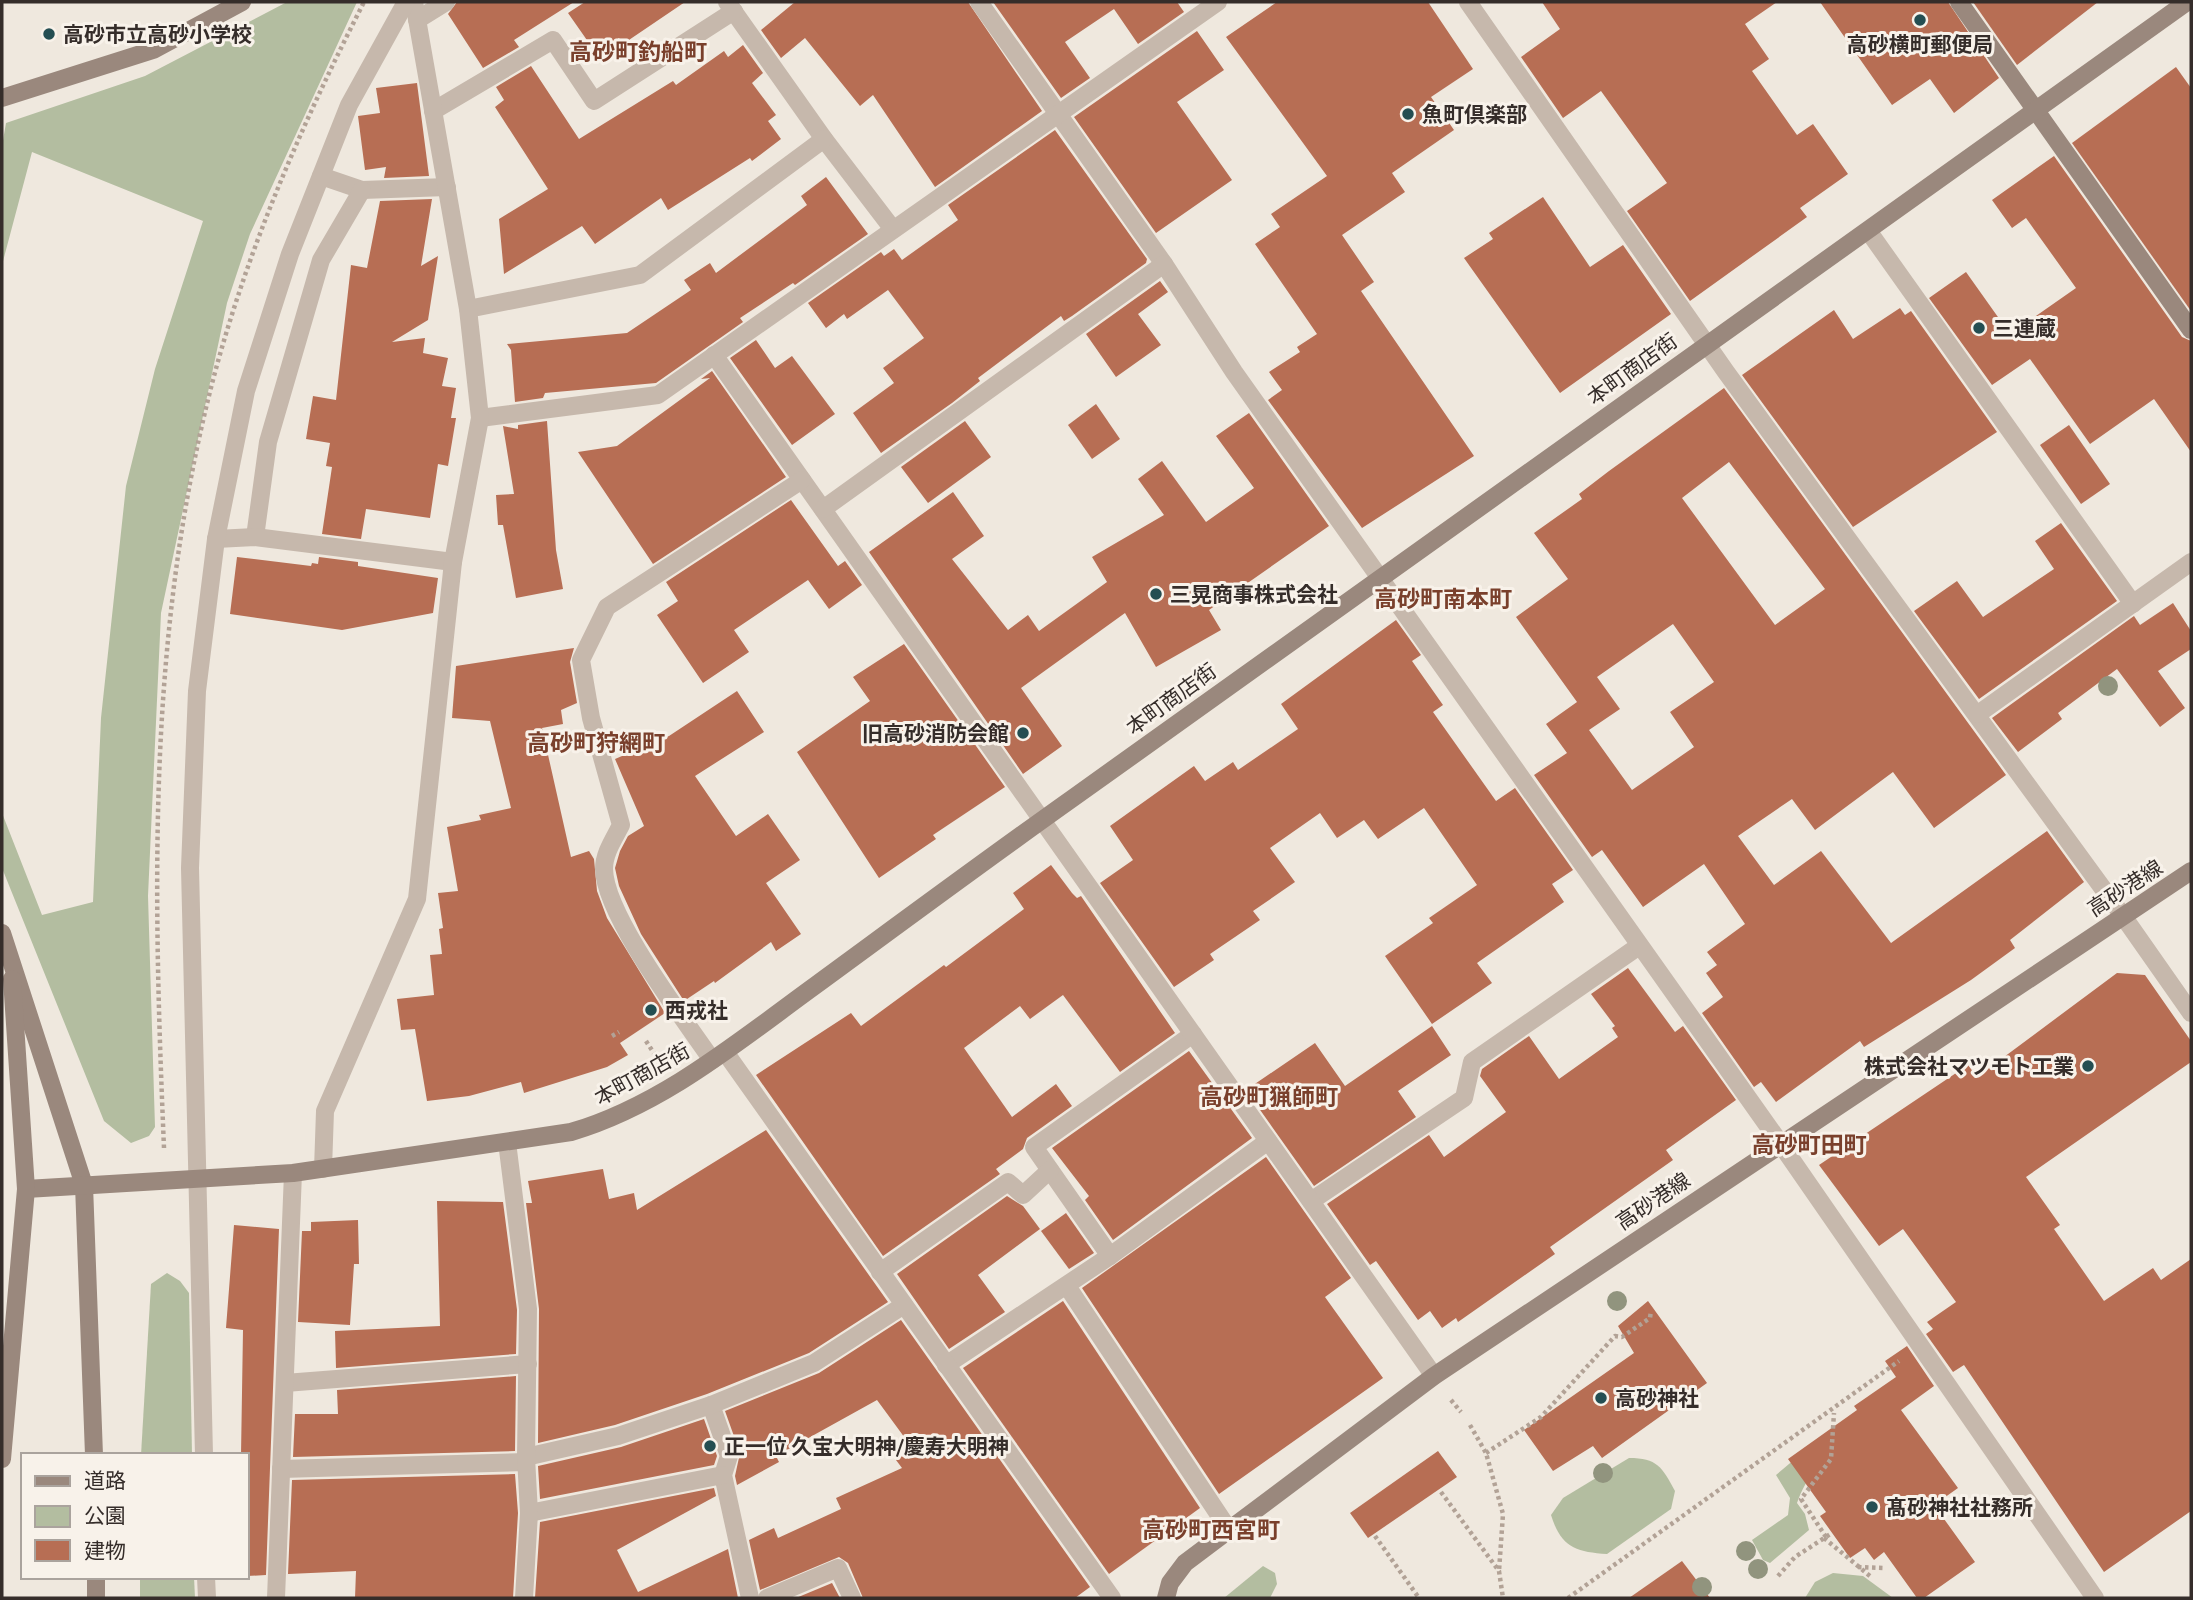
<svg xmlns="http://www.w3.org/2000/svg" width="2193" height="1600" viewBox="0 0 2193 1600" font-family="'PT Sans Narrow','Noto Sans JP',sans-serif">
  <rect width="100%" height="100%" fill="#efe8de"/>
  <!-- green -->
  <g fill="#b3bda0">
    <polygon points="287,2 357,2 250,234 227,303 161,613 148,896 155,1127 149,1136 131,1143 104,1121 2,868 2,813 42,915 93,902 101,718 126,486 155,369 203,221 32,152 2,265 2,146 6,123 145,76"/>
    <polygon points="167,1273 180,1281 189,1293 192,1455 141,1455 151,1284"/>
    <path d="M1827 1432C1825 1459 1806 1477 1797 1503L1805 1514 1809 1530 1770 1563 1763 1560 1752 1540 1788 1515 1790 1498 1776 1475Z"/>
    <path d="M1629 1458C1657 1458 1662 1467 1675 1491L1671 1509 1607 1554C1575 1552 1561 1547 1551 1515L1563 1498Z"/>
    <polygon points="1263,1566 1275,1573 1277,1584 1270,1598 1224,1598"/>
    <polygon points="1833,1573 1863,1576 1893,1598 1805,1598 1815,1582"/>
    <polygon points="140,1577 194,1577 195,1598 140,1598"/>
  </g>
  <!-- building -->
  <g fill="#b76e54" fill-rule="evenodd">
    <polygon points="457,2 574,2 514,40 519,47 483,68 448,14"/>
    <polygon points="585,2 685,2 623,44 619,38 596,53 568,13"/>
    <polygon points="795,2 968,2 1042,111 935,187 873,95 860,106 805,38 781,58 761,30"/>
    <polygon points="993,2 1177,2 1184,12 1138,44 1114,9 1065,42 1090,78 1061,98"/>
    <polygon points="1277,2 1428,2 1473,69 1431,97 1454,130 1392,173 1405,192 1342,235 1374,282 1361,291 1474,456 1362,528 1268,400 1282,390 1269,372 1300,352 1297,347 1317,334 1255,244 1280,227 1271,214 1327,176 1226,37"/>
    <polygon points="1542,2 1777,2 1745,24 1769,59 1752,71 1797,135 1813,124 1848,174 1800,208 1807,217 1690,301 1627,211 1667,183 1601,91 1563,118 1521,57 1560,29"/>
    <polygon points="1820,2 1948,2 1999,78 1954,113 1930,79 1892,105"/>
    <polygon points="1973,2 2098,2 2017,65"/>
    <polygon points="1197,31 1224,70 1177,102 1232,180 1156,233 1074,117"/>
    <polygon points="743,45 763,73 752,83 776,115 768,121 781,139 752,161 750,158 668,210 661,198 595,244 582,226 504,274 499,219 548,189 495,107 504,100 496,87 531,66 579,139 673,81 676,85 724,51 728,57"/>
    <polygon points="2176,67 2191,88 2191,311 2072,143"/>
    <polygon points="417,83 429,176 384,178 386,167 365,170 358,116 380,113 376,88"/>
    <polygon points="1055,130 1147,259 1146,263 1072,316 1064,321 1061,316 978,378 980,381 952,403 881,453 853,413 894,383 883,368 924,338 888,290 847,319 844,314 826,328 808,303 881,252 884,256 894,249 902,260 958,220 948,205"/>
    <polygon points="2054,156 2182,337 2191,341 2191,452 2154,399 2090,444 2030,359 1992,385 1929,298 1966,272 2010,334 2076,288 2026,218 2012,228 1992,200"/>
    <polygon points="826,177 868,234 795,285 793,283 740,318 743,322 656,383 545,393 543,398 515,402 511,350 507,344 627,333 691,290 684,280 710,263 716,273 807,205 801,196"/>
    <polygon points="1543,197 1590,267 1623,245 1671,314 1560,393 1464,258 1493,239 1489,233"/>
    <polygon points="432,199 421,266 438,256 428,320 392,342 425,338 423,353 448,358 442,386 456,388 451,418 456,418 448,466 438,464 430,518 366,509 361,539 322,534 332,467 326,466 330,443 306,439 313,396 336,400 351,265 367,268 380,201"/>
    <polygon points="1160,281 1168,292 1138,314 1161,345 1116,377 1086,334"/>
    <polygon points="1900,308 1905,315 1911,311 1997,432 1853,527 1742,375 1834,310 1853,339"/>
    <polygon points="756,340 775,368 792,356 835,414 792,445 730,358"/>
    <polygon points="712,371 786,477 653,564 578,452 617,446 710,378 701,379"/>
    <path d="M1724 388 2006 775 1934 828 1893 772 1815 830 1792 799 1738 836 1774 885 1821 851 1891 943 2047 831 2084 882 2010 940 2015 948 1971 980 1864 1047 1860 1041 1776 1102 1761 1082 1754 1087 1702 1013 1723 997 1706 973 1717 965 1707 952 1745 924 1704 864 1643 907 1602 850 1592 857 1534 775 1567 753 1546 724 1577 702 1516 617 1568 579 1534 533 1582 499 1579 494 1609 471ZM1729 462 1825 589 1775 625 1682 498ZM1673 624 1714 682 1670 712 1694 747 1632 790 1589 730 1620 709 1597 677Z"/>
    <polygon points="1096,404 1120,439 1092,459 1068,425"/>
    <polygon points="1249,413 1329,526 1209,610 1221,630 1156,667 1125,613 1021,688 1062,746 1023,774 869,552 953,492 984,536 952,559 1008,630 1028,615 1039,631 1107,582 1092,557 1164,515 1138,479 1162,461 1206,522 1254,488 1216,436"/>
    <polygon points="547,421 556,550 563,589 516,598 503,525 498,525 496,495 514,494 503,426 518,429 518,425"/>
    <polygon points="965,421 991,457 928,503 901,467"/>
    <polygon points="2069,425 2110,484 2081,504 2040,445"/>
    <polygon points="791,500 838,566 845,561 862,585 829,609 808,580 734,630 749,652 703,683 657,615 678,601 666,582"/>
    <polygon points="2061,523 2117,601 1979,699 1914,611 1957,581 1983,617 2054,569 2035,541"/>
    <polygon points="237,557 311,566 312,563 318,564 319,557 358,562 358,566 438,578 433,613 342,630 230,614"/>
    <polygon points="2173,603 2191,631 2191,649 2158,671 2185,708 2160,727 2117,669 2058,713 2062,719 2018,752 1992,718 2134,616 2140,625"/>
    <polygon points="1396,620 1421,655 1412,661 1443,705 1433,712 1496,801 1515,788 1573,870 1552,884 1564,902 1477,963 1492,983 1432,1024 1385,956 1433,923 1429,918 1477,885 1424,808 1378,839 1364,820 1337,838 1320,813 1270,848 1295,882 1253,911 1260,920 1210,954 1214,960 1174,987 1100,883 1133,860 1110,826 1194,766 1205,781 1233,762 1238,770 1298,729 1281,704"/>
    <polygon points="904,644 1005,787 933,835 936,839 879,878 797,752 870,701 853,677"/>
    <polygon points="574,648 570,662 577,703 561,710 563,724 542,728 571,857 589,851 594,859 597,891 607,918 665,1013 620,1043 628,1055 607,1067 524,1093 521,1082 469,1096 427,1101 415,1029 401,1030 397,999 434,995 430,955 442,954 439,929 443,928 438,893 458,891 447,827 481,820 479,815 511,808 490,721 452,718 456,666"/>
    <polygon points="737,691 764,732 695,776 736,836 768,814 800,860 766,883 801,934 776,951 771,942 715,983 714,981 684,1001 641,934 619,886 615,868 620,851 628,836 644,826 615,759 669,736"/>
    <polygon points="1051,865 1072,893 1077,898 1081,896 1175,1033 1120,1072 1063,995 1030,1019 1020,1006 964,1048 1012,1117 1056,1084 1072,1106 1027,1138 1023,1149 996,1169 1000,1174 883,1256 756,1075 851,1013 861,1026 944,965 946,967 1024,909 1013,893"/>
    <polygon points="1628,968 1675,1032 1683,1026 1736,1100 1666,1150 1673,1160 1550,1247 1555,1254 1458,1322 1456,1318 1442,1328 1430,1311 1418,1320 1376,1261 1370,1265 1327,1204 1429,1135 1444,1157 1506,1112 1480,1076 1482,1069 1529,1036 1559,1079 1618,1037 1612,1028 1615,1026 1591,994"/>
    <polygon points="2117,973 2145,975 2191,1041 2191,1062 2026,1177 2060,1225 2054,1229 2104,1301 2153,1268 2161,1280 2191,1259 2191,1511 2104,1572 1964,1365 1953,1372 1926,1334 1933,1329 1927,1322 1956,1302 1903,1229 1879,1246 1819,1165 1968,1065 1977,1077"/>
    <polygon points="1432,1026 1451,1055 1398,1091 1416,1117 1314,1186 1246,1090 1315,1043 1345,1086"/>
    <polygon points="1189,1051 1252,1138 1113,1240 1085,1200 1089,1196 1052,1148"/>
    <polygon points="766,1130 888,1302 809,1353 707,1394 615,1425 538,1443 539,1309 526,1203 532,1203 528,1181 603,1169 609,1199 634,1193 637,1210"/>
    <polygon points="1266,1157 1351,1278 1325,1297 1383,1378 1219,1494 1082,1288"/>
    <polygon points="1007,1196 1023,1206 1040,1229 978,1275 1005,1312 949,1349 897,1274"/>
    <polygon points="437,1201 503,1202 517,1310 516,1354 336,1368 335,1331 440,1326"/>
    <polygon points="1066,1213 1094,1253 1069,1269 1041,1231"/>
    <polygon points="358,1220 359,1264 354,1264 350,1325 298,1322 302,1231 311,1231 311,1222"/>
    <polygon points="234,1225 279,1229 266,1575 247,1576 247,1455 241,1455 243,1330 226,1328"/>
    <polygon points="1063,1301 1200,1508 1109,1574 963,1368"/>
    <polygon points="1648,1301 1707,1383 1602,1458 1593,1446 1553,1471 1524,1430 1634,1353 1618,1326"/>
    <polygon points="901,1320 1090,1587 1075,1598 863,1598 848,1563 839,1557 760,1590 749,1540 774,1528 778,1538 841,1509 836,1498 902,1468 896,1460 913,1449 877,1400 776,1456 779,1462 737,1485 735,1476 740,1453 725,1411 819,1373"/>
    <polygon points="1907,1346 1934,1386 1901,1410 1958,1488 1934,1505 1975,1562 1924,1598 1917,1598 1884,1552 1874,1560 1865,1548 1850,1558 1820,1516 1826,1512 1788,1459 1857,1410 1854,1406 1896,1377 1885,1361"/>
    <polygon points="516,1376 515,1451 293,1457 295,1414 338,1414 337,1390"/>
    <polygon points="704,1419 717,1456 714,1465 540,1499 538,1466 621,1447"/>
    <polygon points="1438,1451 1457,1477 1368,1538 1350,1513"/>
    <polygon points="515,1474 518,1513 513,1598 355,1598 356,1571 288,1574 292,1480"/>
    <polygon points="714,1488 716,1496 617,1550 638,1592 728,1549 738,1598 535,1598 540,1522"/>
    <polygon points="1682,1561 1710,1598 1629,1598"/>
    <polygon points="832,1583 840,1598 796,1598"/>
  </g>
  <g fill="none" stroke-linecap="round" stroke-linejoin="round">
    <!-- path -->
    <g stroke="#b2a296" stroke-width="4.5" stroke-dasharray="3.5 3.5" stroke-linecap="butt">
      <polyline points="612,1036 619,1032"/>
      <polyline points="646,1041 655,1055"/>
      <path d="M164 1148C153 887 147 631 214 376 249 245 303 122 364 2"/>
      <polyline points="1451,1400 1461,1412"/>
      <polyline points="1470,1425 1486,1453 1503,1514 1499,1571"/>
      <polyline points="1486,1453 1541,1417 1615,1336 1622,1337 1650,1318 1651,1311"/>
      <polyline points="1441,1492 1499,1571 1503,1598"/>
      <polyline points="1375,1536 1419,1598"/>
      <polyline points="1826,1537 1801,1499 1831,1459 1834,1413"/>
      <polyline points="1824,1538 1870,1576"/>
      <polyline points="1858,1567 1884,1568"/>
      <polyline points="1778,1576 1795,1557 1832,1533"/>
      <polyline points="1568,1598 1899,1361"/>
    </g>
    <!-- lane -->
    <g stroke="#c6b8ac" stroke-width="18">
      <polyline points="417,20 446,2"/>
      <polyline points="2123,916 2191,1013"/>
      <polyline points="1311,1201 1464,1098 1472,1062 1639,946"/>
      <polyline points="1110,1256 1034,1147 1193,1034"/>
      <polyline points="880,1272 1008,1182 1023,1195 1050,1170"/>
      <polyline points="1067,1286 1229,1530"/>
      <polyline points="946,1365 1110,1256 1268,1141"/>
      <polyline points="285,1383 528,1364"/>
      <polyline points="711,1405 729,1456 723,1475 750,1598"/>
      <polyline points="526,1457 618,1436 711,1405 814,1363 904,1305"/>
      <polyline points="281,1469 526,1462"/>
      <polyline points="529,1513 723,1475"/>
      <polyline points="767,1598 838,1568 852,1598"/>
    </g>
    <!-- street -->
    <g stroke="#c6b8ac" stroke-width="18">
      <polyline points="727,2 824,139 892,228"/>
      <polyline points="979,2 1164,264 1234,372 1780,1143 2095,1598"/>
      <polyline points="1468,2 1726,372 2123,916"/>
      <polyline points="433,111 553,40 594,101 734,11"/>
      <polyline points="321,176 362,190 447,187"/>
      <polyline points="1869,232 2133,604"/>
      <polyline points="468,309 640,275 824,139"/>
      <polyline points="714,355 1434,1376"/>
      <polyline points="480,418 658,395 1218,2"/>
      <polyline points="823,509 1164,264"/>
      <polyline points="255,537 268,442 321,260 362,190"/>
      <polyline points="216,539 255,537 453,562"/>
      <polyline points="1978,714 2191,562"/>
      <polyline points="725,1052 1112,1598"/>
      <path d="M712 1060C684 1019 605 916 604 869 604 853 614 839 621 825L591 718 581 660 607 607 802 480"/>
      <polyline points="507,1142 528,1309 526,1457 529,1513 524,1598"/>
      <polyline points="323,1169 325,1111 417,899 453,562 480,418 468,309 414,2"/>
      <polyline points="204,1455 190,868 197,691 216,539 246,391 290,254 349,105 406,2"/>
      <polyline points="206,1577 207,1598"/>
      <polyline points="276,1598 293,1173"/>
    </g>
    <!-- secondary -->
    <g stroke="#9a887d" stroke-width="18">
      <polyline points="1959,2 2191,330"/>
      <polyline points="2,98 153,50 242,2"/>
      <polyline points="2,933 84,1185 94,1455"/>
      <path d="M26 1189 293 1173 571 1132C663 1105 740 1040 816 985 902 922 987 859 1073 798 1443 531 1817 269 2187 2"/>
      <polyline points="2,1459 26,1189 12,979"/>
      <polyline points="96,1577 96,1598"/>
      <polyline points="1166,1598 1170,1583 1185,1563 1434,1376 2191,871"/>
    </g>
  </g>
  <!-- trees -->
  <g fill="#91947e">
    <circle cx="2108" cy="686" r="10"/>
    <circle cx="1617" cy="1301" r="10"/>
    <circle cx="1603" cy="1473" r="10"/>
    <circle cx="1746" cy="1551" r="10"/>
    <circle cx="1758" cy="1569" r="10"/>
    <circle cx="1702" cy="1587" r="10"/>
  </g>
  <!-- markers -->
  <g fill="#244e52" stroke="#f8f2ea" stroke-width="2.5">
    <circle cx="1920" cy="20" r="7"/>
    <circle cx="49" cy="34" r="7"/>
    <circle cx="1408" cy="114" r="7"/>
    <circle cx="1979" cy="328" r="7"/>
    <circle cx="1156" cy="594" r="7"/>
    <circle cx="1023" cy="733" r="7"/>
    <circle cx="651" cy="1010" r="7"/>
    <circle cx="2088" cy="1066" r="7"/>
    <circle cx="1601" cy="1398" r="7"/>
    <circle cx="710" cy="1446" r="7"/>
    <circle cx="1872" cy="1507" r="7"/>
  </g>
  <g text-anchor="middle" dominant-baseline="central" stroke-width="6" stroke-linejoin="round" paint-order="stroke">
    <!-- poi labels -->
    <g font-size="21" font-weight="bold" fill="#352d2a" stroke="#f8f2ea" text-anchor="start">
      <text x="63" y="34">高砂市立高砂小学校</text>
      <text x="1920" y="44" text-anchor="middle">高砂横町郵便局</text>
      <text x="1422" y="114">魚町倶楽部</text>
      <text x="1993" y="328">三連蔵</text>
      <text x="1170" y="594">三晃商事株式会社</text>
      <text x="1009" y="733" text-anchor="end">旧高砂消防会館</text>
      <text x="665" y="1010">西戎社</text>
      <text x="2074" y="1066" text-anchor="end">株式会社マツモト工業</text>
      <text x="1615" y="1398">高砂神社</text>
      <text x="724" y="1446">正一位 久宝大明神/慶寿大明神</text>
      <text x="1886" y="1507">髙砂神社社務所</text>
    </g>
    <!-- street labels -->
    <g font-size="21" fill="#352d2a" stroke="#f8f2ea">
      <text transform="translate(1632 369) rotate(-36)">本町商店街</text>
      <text transform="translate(1171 699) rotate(-36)">本町商店街</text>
      <text transform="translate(2125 888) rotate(-33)">高砂港線</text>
      <text transform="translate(642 1074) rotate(-29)">本町商店街</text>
      <text transform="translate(1653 1201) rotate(-34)">高砂港線</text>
    </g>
    <!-- neighbourhood labels -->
    <g font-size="23" font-weight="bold" fill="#7a402c" stroke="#f8f2ea">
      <text x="638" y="51">高砂町釣船町</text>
      <text x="1443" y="598">高砂町南本町</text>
      <text x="596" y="742">高砂町狩網町</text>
      <text x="1269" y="1096">高砂町猟師町</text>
      <text x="1809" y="1144">高砂町田町</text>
      <text x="1211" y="1529">高砂町西宮町</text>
    </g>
  </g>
  <!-- border -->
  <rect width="2193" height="1600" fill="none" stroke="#352d2a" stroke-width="7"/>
  <!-- legend -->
  <rect x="21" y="1453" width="228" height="126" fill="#f8f2ea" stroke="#aaa39d" stroke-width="2"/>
  <rect x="35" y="1476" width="35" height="10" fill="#9a887d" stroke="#aaa39d" stroke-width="2"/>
  <text x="84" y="1488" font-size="21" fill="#352d2a">道路</text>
  <rect x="35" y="1506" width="35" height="21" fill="#b3bda0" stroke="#aaa39d" stroke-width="2"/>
  <text x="84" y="1523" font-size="21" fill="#352d2a">公園</text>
  <rect x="35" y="1540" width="35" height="21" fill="#b76e54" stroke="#aaa39d" stroke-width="2"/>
  <text x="84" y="1558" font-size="21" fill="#352d2a">建物</text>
</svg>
